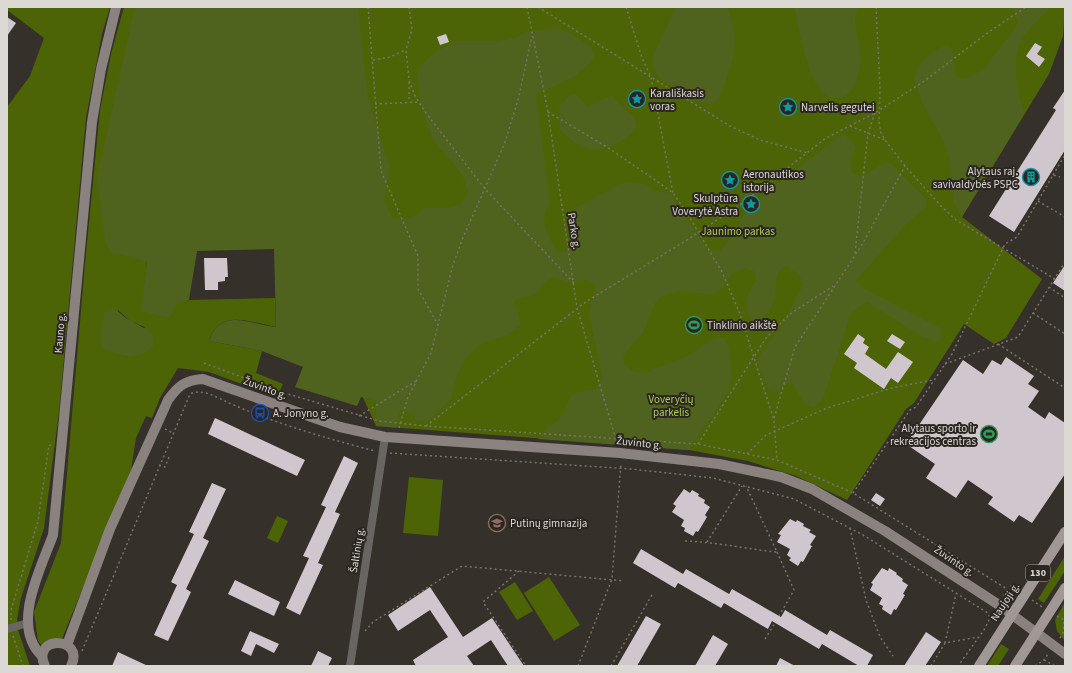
<svg xmlns="http://www.w3.org/2000/svg" width="1072" height="673" viewBox="0 0 1072 673" font-family="'Source Sans 3',sans-serif">
  <rect width="100%" height="100%" fill="#36302a"/>
  <!-- green -->
  <g fill="#4d6406" fill-rule="evenodd">
    <polygon points="7,7 110,7 102,34 86,118 59,412 44,528 21,598 17,619 18,630 30,666 7,666 7,107 30,76 44,38 7,10"/>
    <path d="M124 7H1065L1063 36 1049 74 962 217 1042 279 1006 338 994 344 964 324 914 403 906 409 847 500 796 476 748 461 689 450 376 426 239 126 147 261 142 310 189 300 275 298 276 327C249 322 220 308 209 341L262 351 256 373 283 384 277 397 209 372 178 368 160 398 152 418 146 416 136 438 131 470 59 646 54 649H49L42 646 38 641 34 612 61 543 85 264 100 110 111 54ZM118 310 130 321 145 327 128 357 118 353Z"/>
    <polygon points="409,477 443,480 438,536 403,533"/>
    <polygon points="277,516 288,521 278,543 267,538"/>
    <polygon points="1065,556 1065,571 1044,603 1038,599"/>
    <polygon points="549,577 580,625 554,641 524,593"/>
    <polygon points="515,582 533,611 517,620 499,592"/>
    <polygon points="1065,602 1065,641 1057,631 1055,620"/>
    <polygon points="1001,644 1009,649 998,666 987,666"/>
  </g>
  <!-- forest -->
  <g fill="#4f631e">
    <path d="M135 7H358L368 98 390 168 384 199 389 212 393 219 411 218 426 208H447L461 204 468 192 462 174 433 140 421 105 417 77 420 66 437 51 457 41H496L516 38 526 32 557 28 570 33 592 48 595 56C579 79 559 83 536 94L550 203C538 221 548 234 557 252L565 253 572 244 569 218 577 207 625 182 640 183 656 191 670 193 707 249 719 251C736 237 738 222 750 205L837 138 845 135 851 140 855 148 850 162 852 173 860 177 884 163 892 164 926 199V207L909 221 856 280 863 288 942 329 941 339 935 342 918 334 867 302 851 313 823 399 814 407 805 404 793 384H786L775 392 768 389 758 364 759 356 781 327 803 285 799 274 786 266C769 273 781 294 770 310 767 315 760 319 756 323L751 322C743 304 745 296 756 281L755 272 746 268 733 273 722 288 713 294 679 291 662 296 655 303 644 331 623 356 624 364 633 371 645 373 684 358 715 338H724L729 347 732 372 729 391 689 450 538 439C541 435 544 431 548 427 552 424 556 423 559 420 576 397 560 393 597 389L602 376 589 313 595 292 594 284 586 280 569 282 552 278 543 283 539 291 533 295 515 300 513 304 517 310 520 324 513 332 479 345 465 359 456 379 451 399 429 420 416 421C412 413 409 411 400 410L396 428 376 426V400L361 397 357 406 295 387 303 367 262 351 209 341C221 307 249 324 276 327L274 249 197 251 189 300 178 303 169 318 141 311 147 261 112 253 106 245 97 178Z"/>
    <path d="M676 7H727C742 44 732 62 720 97 716 101 712 104 706 103 698 103 666 84 660 78 654 72 653 66 652 58Z"/>
    <path d="M794 7H858C857 12 855 17 855 22 856 36 862 51 860 65 858 77 855 93 842 97 809 108 800 28 794 7Z"/>
    <path d="M1012 7H1051C1042 17 1029 27 1022 39 1010 59 1018 93 1024 114L962 217 954 204 949 158 943 139 924 107 914 80 918 67 928 55 942 47 949 46 952 49 956 76 964 79 983 70 1016 27 1018 21Z"/>
    <path d="M575 94 587 106 611 96 634 118 637 128C621 144 598 157 577 144 571 140 565 134 560 130L559 107 569 96Z"/>
    <path d="M111 309C120 311 123 317 131 321 140 326 146 328 153 335V346L143 354 128 357 104 349 100 341 105 311Z"/>
  </g>
  <!-- building -->
  <g fill="#d0c7ce">
    <polygon points="7,17 16,23 7,36"/>
    <polygon points="446,34 449,42 440,45 437,37"/>
    <polygon points="1035,43 1042,47 1037,54 1045,59 1039,67 1026,56"/>
    <polygon points="1065,90 1065,150 1014,232 989,216 1056,110 1053,108"/>
    <polygon points="204,258 227,258 228,277 225,277 225,281 218,282 218,290 205,290"/>
    <polygon points="1065,265 1065,291 1053,283"/>
    <polygon points="858,334 865,339 863,343 869,347 865,354 886,369 898,352 913,362 898,383 891,378 884,389 854,368 857,363 844,354"/>
    <polygon points="892,334 905,342 900,349 887,341"/>
    <polygon points="1006,357 1034,376 1028,384 1039,391 1028,407 1045,419 1049,412 1065,423 1065,474 1032,523 1019,515 1014,522 988,504 993,497 968,480 956,498 926,478 935,464 906,444 963,360 983,374 992,360 1001,365"/>
    <polygon points="215,418 305,460 297,476 208,434"/>
    <polygon points="344,456 358,463 335,512 340,514 318,563 323,565 300,615 286,608 309,558 303,556 326,507 321,505"/>
    <polygon points="212,483 226,489 203,538 209,541 186,589 191,592 168,641 154,635 177,585 171,582 194,534 189,532"/>
    <polygon points="684,489 690,493 692,490 699,494 698,496 705,500 704,503 710,507 705,515 707,517 698,532 696,531 693,536 684,531 685,528 681,526 684,520 672,512 676,506 673,504"/>
    <polygon points="876,493 885,499 880,506 871,500"/>
    <polygon points="790,519 796,522 797,520 804,524 803,526 811,530 809,532 816,536 810,545 812,546 803,562 801,561 798,566 789,560 791,558 787,555 790,549 777,542 781,535 778,534"/>
    <polygon points="641,549 683,574 686,569 729,594 732,589 781,617 785,610 827,635 830,630 873,655 867,666 859,666 822,644 819,649 772,621 768,629 724,603 721,608 678,583 675,588 633,563"/>
    <polygon points="882,568 888,571 889,568 897,573 896,574 903,579 902,581 908,585 903,594 905,595 896,610 894,609 891,615 882,609 883,606 879,604 882,598 870,590 873,584 871,583"/>
    <polygon points="235,580 280,602 274,616 228,594"/>
    <polygon points="430,587 463,637 492,618 524,666 508,666 491,640 467,656 474,666 416,666 413,660 448,637 430,610 398,631 388,615"/>
    <polygon points="646,616 661,624 637,666 617,666"/>
    <polygon points="250,631 279,644 274,653 256,644 251,656 241,651"/>
    <polygon points="926,632 941,642 925,666 904,666"/>
    <polygon points="713,635 728,644 715,666 695,666"/>
    <polygon points="318,651 332,658 328,666 311,666"/>
    <polygon points="118,652 148,666 112,666"/>
    <polygon points="780,658 795,666 776,666"/>
  </g>
  <g fill="none" stroke-linecap="round" stroke-linejoin="round">
    <!-- path -->
    <g stroke="#78736e" stroke-width="1.5" stroke-dasharray="2 3" stroke-linecap="butt">
      <polyline points="368,7 381,171 418,256 418,289 438,325"/>
      <polyline points="409,7 412,29 406,50 409,80 415,96 426,113 485,189 574,283"/>
      <polyline points="527,7 548,112 577,308 617,443"/>
      <polyline points="538,7 730,126 760,140 808,153"/>
      <polyline points="626,7 642,58 651,77 673,193"/>
      <polyline points="876,7 880,89 879,122 881,133 885,140 905,166 940,205 956,220 1055,279"/>
      <polyline points="373,60 390,57 405,50"/>
      <polyline points="409,82 409,102"/>
      <polyline points="375,104 419,102"/>
      <polyline points="548,112 607,147 658,182 673,193 687,213 722,272 740,314 774,420 777,460"/>
      <polyline points="850,126 885,140"/>
      <polyline points="1053,175 1065,155"/>
      <polyline points="1038,201 1065,217"/>
      <polyline points="855,253 868,133 875,113"/>
      <polyline points="1049,287 1065,298"/>
      <polyline points="1033,313 1065,334"/>
      <polyline points="998,344 1065,388"/>
      <polyline points="204,363 288,394 379,421 426,426 698,444 777,460 853,493 1007,589 1003,596"/>
      <polyline points="945,364 1018,337 1065,262"/>
      <polyline points="359,416 416,381"/>
      <polyline points="774,418 795,347 863,243 905,166"/>
      <polyline points="426,426 587,301 687,240 740,205 826,138 875,113 923,82 990,31 1026,7"/>
      <polyline points="399,428 408,397 431,353 452,268 462,240 504,145 518,100 532,36"/>
      <polyline points="165,429 173,433"/>
      <polyline points="698,444 766,338 790,314 833,286"/>
      <polyline points="390,453 631,469 713,478 794,499 863,535 988,613 990,618 984,630 958,666"/>
      <polyline points="747,454 766,435 827,408 892,388 933,380"/>
      <polyline points="159,465 165,467 169,457"/>
      <polyline points="853,493 910,410 916,407 952,354 1005,244 1017,237 1053,175 1060,177"/>
      <polyline points="850,528 866,600 880,637 893,656"/>
      <path d="M685 541C716 542 746 549 777 552L746 486"/>
      <polyline points="707,542 742,486"/>
      <polyline points="777,552 794,590 779,616"/>
      <polyline points="519,571 483,602 526,666"/>
      <polyline points="1010,586 1017,590"/>
      <polyline points="1032,600 1042,607"/>
      <polyline points="1057,616 1064,620"/>
      <polyline points="11,620 11,610 38,521 49,445 53,446"/>
      <polyline points="365,631 373,622 462,566 624,581"/>
      <polyline points="13,636 23,666"/>
      <polyline points="1060,638 1063,633 1064,620"/>
      <polyline points="765,639 775,623"/>
      <polyline points="945,643 956,594"/>
      <path d="M82 651 190 394C201 388 216 397 227 402 274 423 325 438 375 451"/>
      <polyline points="1044,660 1055,666"/>
      <polyline points="578,666 612,579 621,463"/>
      <polyline points="611,666 653,593"/>
      <polyline points="931,666 945,643 978,637"/>
      <polyline points="1035,666 1044,660 1048,654"/>
    </g>
    <!-- street -->
    <g stroke="#696563" stroke-width="8">
      <polyline points="7,629 28,623"/>
      <polyline points="350,666 385,437"/>
    </g>
    <!-- secondary -->
    <g stroke="#89827f" stroke-width="10">
      <path d="M67 645 110 529 168 400C178 386 185 380 203 379L340 427 385 437 620 453 719 464 781 477 812 489 885 531 999 605 1065 654"/>
      <path d="M42 656C10 626 41 568 53 535L92 122 101 69 116 7"/>
      <path d="M45 666C30 635 86 636 71 666"/>
    </g>
    <!-- primary -->
    <g stroke="#a19895" stroke-width="10">
      <polyline points="979,666 1065,532"/>
      <polyline points="1015,666 1065,588"/>
    </g>
  </g>
  <!-- icons -->
  <defs>
    <g id="sight-ring" transform="scale(0.9)"><circle r="9.5" fill="#2c2620" stroke="#0f9aa8" stroke-width="1.5"/><path d="M0-6L1.8-2.2L6-1.7L2.9 1.2L3.7 5.4L0 3.3L-3.7 5.4L-2.9 1.2L-6-1.7L-1.8-2.2Z" fill="#0f9aa8"/></g>
    <g id="building-ring" transform="scale(0.9)"><circle r="9.5" fill="#2c2620" stroke="#0f9aa8" stroke-width="1.5"/><path d="M-4-6H4V6H1V3H-1V6H-4ZM-2.5-4.3h1.7v1.8h-1.7ZM.8-4.3h1.7v1.8H.8ZM-2.5-1h1.7V.8h-1.7ZM.8-1h1.7V.8H.8Z" fill="#0f9aa8"/></g>
    <g id="stadium-ring" transform="scale(0.9)"><circle r="9.5" fill="#2c2620" stroke="#2e9e5b" stroke-width="1.5"/><path d="M0-5a6.5 5 0 1 0 0 10a6.5 5 0 1 0 0-10ZM-3.5-1.8h7v3.6h-7Z" fill="#2e9e5b"/></g>
    <g id="bus-ring" transform="scale(0.9)"><circle r="9.5" fill="#2c2620" stroke="#1a4fb4" stroke-width="1.5"/><path d="M-5-6H5V4H4V6H2V4H-2V6H-4V4H-5ZM-3.5-4V0h7V-4ZM-3.5 1.2v1.5H-2V1.2ZM2 1.2v1.5H3.5V1.2Z" fill="#1a4fb4"/></g>
    <g id="school-ring" transform="scale(0.9)"><circle r="9.5" fill="#2c2620" stroke="#8d6e63" stroke-width="1.5"/><path d="M0-5L7-2L0 1L-7-2ZM-4 1L0 2.5L4 1V4Q0 6-4 4Z" fill="#8d6e63"/></g>
  </defs>
  <g fill-rule="evenodd">
    <use href="#sight-ring" x="637" y="99"/>
    <use href="#sight-ring" x="788" y="107"/>
    <use href="#building-ring" x="1031" y="177"/>
    <use href="#sight-ring" x="730" y="180"/>
    <use href="#sight-ring" x="751" y="204"/>
    <use href="#stadium-ring" x="694" y="325"/>
    <use href="#bus-ring" x="260" y="413"/>
    <use href="#stadium-ring" x="989" y="434"/>
    <use href="#school-ring" x="497" y="523"/>
  </g>
  <g text-anchor="middle" dominant-baseline="central" stroke-width="4" stroke-linejoin="round" paint-order="stroke">
    <!-- shield labels -->
    <rect fill="#2c2620" stroke="#a7a39e" stroke-width="1" x="1026" y="565" width="24" height="16" rx="3"/>
    <g font-size="10" font-weight="bold" fill="#dcd8d4">
      <text x="1038" y="573">130</text>
    </g>
    <!-- poi labels -->
    <g font-size="11" fill="#dcd8d4" stroke="#2c2620" text-anchor="start">
      <text x="650" y="93">Karališkasis<tspan x="650" dy="13">voras</tspan></text>
      <text x="801" y="107">Narvelis gegutei</text>
      <text x="1018" y="171" text-anchor="end">Alytaus raj.<tspan x="1018" dy="13">savivaldybės PSPC</tspan></text>
      <text x="743" y="174">Aeronautikos<tspan x="743" dy="13">istorija</tspan></text>
      <text x="738" y="198" text-anchor="end">Skulptūra<tspan x="738" dy="13">Voverytė Astra</tspan></text>
      <text x="707" y="325">Tinklinio aikštė</text>
      <text x="273" y="413">A. Jonyno g.</text>
      <text x="976" y="428" text-anchor="end">Alytaus sporto ir<tspan x="976" dy="13">rekreacijos centras</tspan></text>
      <text x="510" y="523">Putinų gimnazija</text>
    </g>
    <!-- street labels -->
    <g font-size="11" fill="#dcd8d4" stroke="#2c2620">
      <text transform="translate(574 231) rotate(81)">Parko g.</text>
      <text transform="translate(60 333) rotate(-85)">Kauno g.</text>
      <text transform="translate(265 388) rotate(20)">Žuvinto g.</text>
      <text transform="translate(639 443) rotate(6)">Žuvinto g.</text>
      <text transform="translate(357 550) rotate(-81)">Šaltinių g.</text>
      <text transform="translate(954 561) rotate(34)">Žuvinto g.</text>
      <text transform="translate(1005 602) rotate(-57)">Naujoji g.</text>
    </g>
    <!-- park labels -->
    <g font-size="11" fill="#aacf58" stroke="#2c2620">
      <text x="738" y="231">Jaunimo parkas</text>
      <text x="671" y="399">Voveryčių<tspan x="671" dy="13">parkelis</tspan></text>
    </g>
  </g>
  <!-- border -->
  <rect width="1072" height="673" fill="none" stroke="#dcd8d4" stroke-width="16"/>
</svg>
